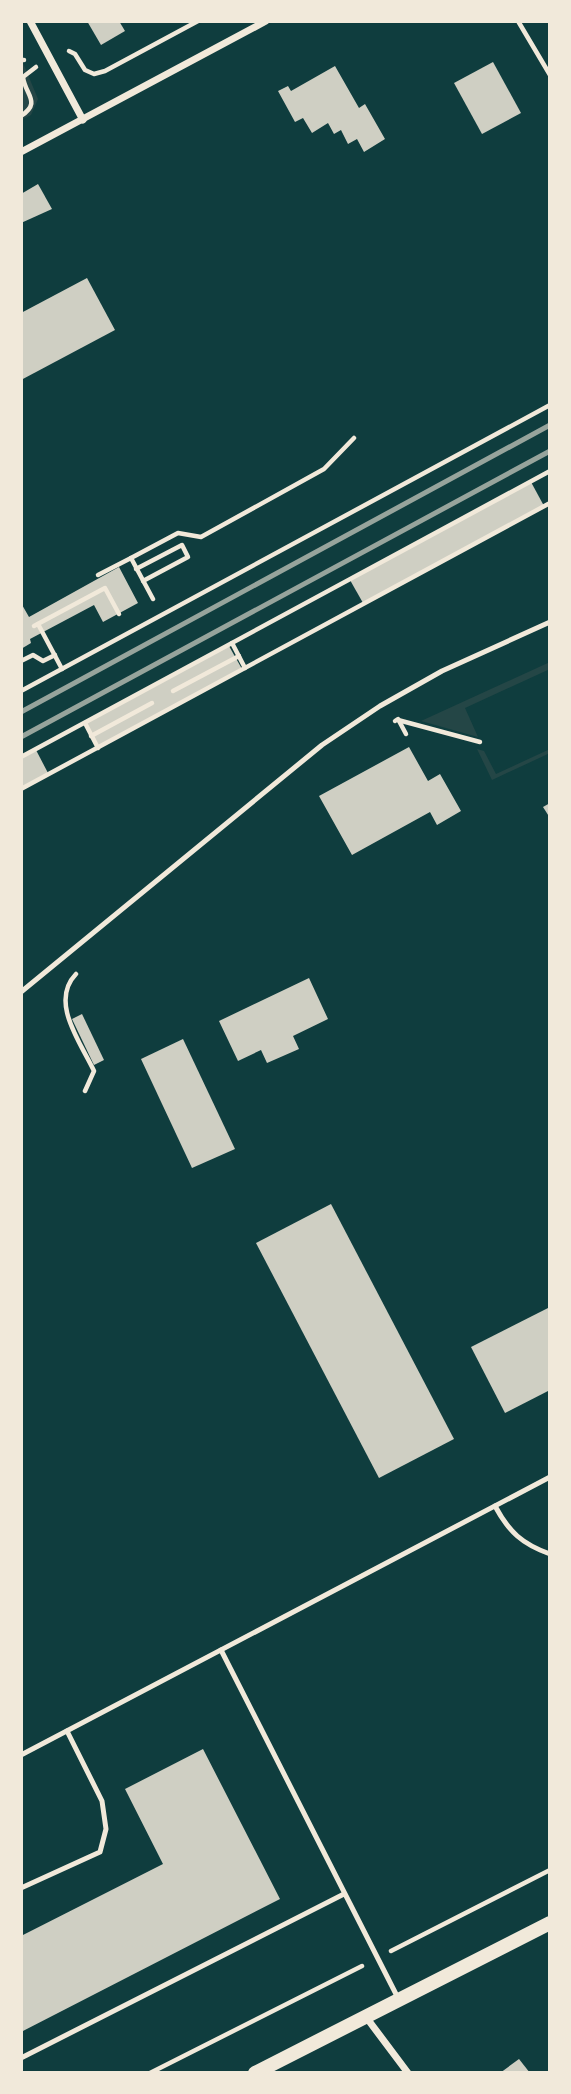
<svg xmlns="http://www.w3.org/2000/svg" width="571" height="2094" viewBox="0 0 571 2094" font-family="Inter,sans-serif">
  <rect width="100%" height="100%" fill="#0f3d3e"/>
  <!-- green -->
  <g fill="#244646">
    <polygon points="21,58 38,99 31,115 21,120"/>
    <polygon points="550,662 550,669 465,708 478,737 421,721"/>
    <polygon points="477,749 484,751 496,774 550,749 550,753 492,780"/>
  </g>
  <!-- building -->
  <g fill="#cfcfc3">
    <polygon points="87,21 119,21 125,31 101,45"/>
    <polygon points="493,62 521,113 482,134 454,83"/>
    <polygon points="335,66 359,108 365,104 385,139 364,152 357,139 348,144 341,130 334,134 328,123 312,133 303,118 295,122 278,91 288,86 291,91"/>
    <polygon points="38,184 52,209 21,223 21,194"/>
    <polygon points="87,278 115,330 21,380 21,313"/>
    <polygon points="531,482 544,506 363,603 350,580"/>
    <polygon points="119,567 138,603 103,622 94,605 30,639 31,643 21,649 21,603 29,617"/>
    <polygon points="229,646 242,669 98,746 86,723"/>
    <polygon points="409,747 428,781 440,774 461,811 437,825 430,812 352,855 319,796"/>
    <polygon points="36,750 48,773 21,788 21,758"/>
    <polygon points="550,803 550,818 543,807"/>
    <polygon points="309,978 328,1019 293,1036 299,1049 267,1063 261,1050 238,1061 219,1021"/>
    <polygon points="82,1014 104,1060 94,1065 72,1019"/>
    <polygon points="183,1039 235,1149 192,1168 141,1059"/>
    <polygon points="331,1204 454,1439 379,1478 256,1243"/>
    <polygon points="550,1307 550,1390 505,1413 471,1347"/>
    <polygon points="203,1749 280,1899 21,2032 21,1936 163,1864 125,1789"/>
    <polygon points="519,2059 530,2073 500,2073"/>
  </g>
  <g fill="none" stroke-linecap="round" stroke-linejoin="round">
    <!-- path -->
    <g stroke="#f1e9da" stroke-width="4.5">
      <polyline points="518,21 550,75"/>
      <polyline points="69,51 75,54 85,70 94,74 105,71 198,21"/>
      <polyline points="21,60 24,60"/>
      <path d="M21 116C42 102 25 95 23 77L36 67"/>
      <polyline points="136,569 182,545 188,557 143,581"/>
      <polyline points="98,575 131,558"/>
      <polyline points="153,599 131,558 178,533 201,537 324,469 354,438"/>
      <polyline points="38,624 62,669"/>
      <polyline points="34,626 105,588 119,614"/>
      <polyline points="232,643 245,668"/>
      <polyline points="21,661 33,655 43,661 55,655"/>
      <polyline points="21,691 550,405"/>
      <polyline points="173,691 239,656"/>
      <polyline points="398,720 480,742"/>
      <polyline points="395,721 398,719 406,734"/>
      <polyline points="85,723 98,748"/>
      <polyline points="91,736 152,703"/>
      <polyline points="21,757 550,471"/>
      <polyline points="21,789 550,503"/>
      <path d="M76 974C49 1002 81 1043 94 1071L85 1091"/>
      <polyline points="391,1951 550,1870"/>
      <polyline points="150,2073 362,1966"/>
    </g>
    <!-- service -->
    <g stroke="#f1e9da" stroke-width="5">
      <polyline points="21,992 322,745 380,706 442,671 550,622"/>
      <path d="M495 1506C509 1532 522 1544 550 1554"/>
      <polyline points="221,1650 399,2000"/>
      <polyline points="21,1755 550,1477"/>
      <polyline points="21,1888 100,1852 106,1829 102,1801 67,1731"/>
      <polyline points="21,2058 344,1894"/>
    </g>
    <!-- minor -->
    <g stroke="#f1e9da" stroke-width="7">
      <polyline points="30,21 83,120"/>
      <polyline points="21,152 266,21"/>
      <polyline points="366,2017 408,2073"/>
    </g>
    <!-- secondary -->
    <polyline stroke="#f1e9da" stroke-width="14" points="255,2073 550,1923"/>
    <!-- rail -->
    <g stroke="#97a49c" stroke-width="5">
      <polyline points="21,712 550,425"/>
      <polyline points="21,737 550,451"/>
    </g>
  </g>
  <!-- border -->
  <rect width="571" height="2094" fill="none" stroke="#f1e9da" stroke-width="46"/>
</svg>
